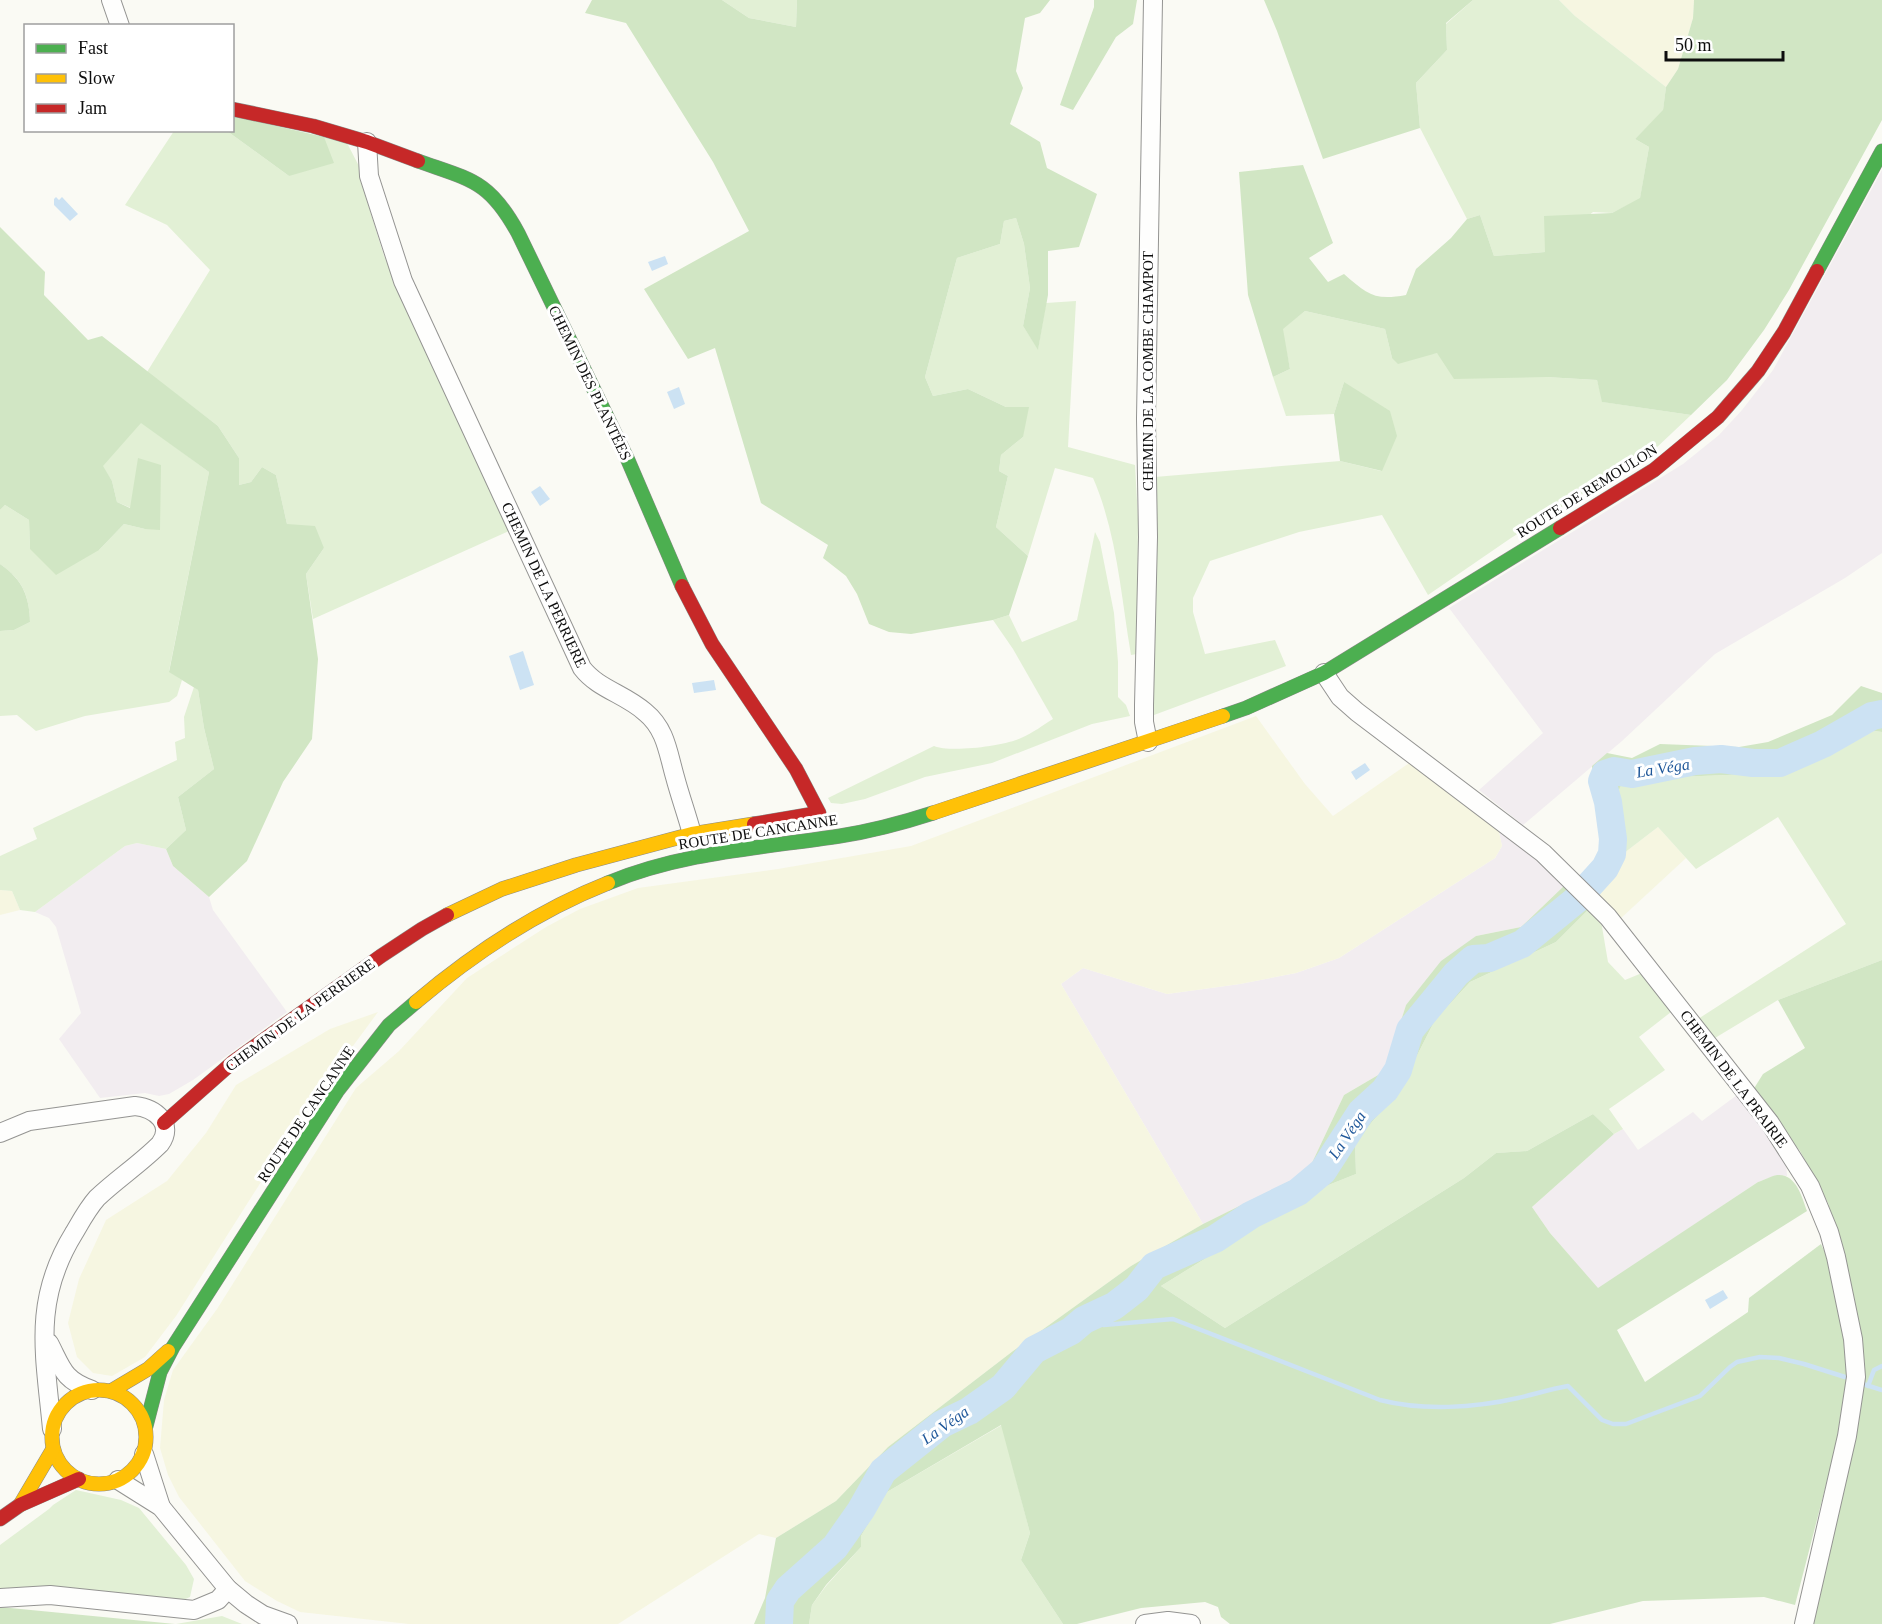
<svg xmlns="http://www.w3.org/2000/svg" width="1882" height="1624" viewBox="0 0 1882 1624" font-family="'Times New Roman',serif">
  <rect width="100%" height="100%" fill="#fafaf4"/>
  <!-- industrial -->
  <g fill="#f2edf0">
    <polygon points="1882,170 1882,553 1845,578 1715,654 1622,741 1523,825 1479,790 1543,733 1449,608 1683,464 1719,435 1742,410 1773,370"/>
    <polygon points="1499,832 1533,855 1566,884 1521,927 1476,936 1406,1005 1385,1071 1344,1095 1310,1167 1298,1177 1203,1224 1061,984 1083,968 1167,994 1240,984 1296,973 1339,958 1495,858 1502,846"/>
    <polygon points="137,843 166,849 173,866 209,897 213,910 287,1012 193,1080 169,1094 159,1096 145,1093 100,1098 59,1039 81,1013 56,927 49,918 35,912 125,846"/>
    <polygon points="1737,1095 1767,1133 1786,1161 1787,1176 1777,1175 1758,1182 1598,1289 1550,1233 1532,1207 1614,1134 1623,1129 1638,1150 1693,1112 1702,1121"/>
  </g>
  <!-- farmland -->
  <g fill="#f6f6e1">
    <polygon points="1559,0 1694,0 1693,18 1678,69 1666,87 1575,16"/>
    <polygon points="1256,716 1305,784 1333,816 1412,761 1499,832 1502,846 1495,858 1339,958 1296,973 1240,984 1167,994 1083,968 1061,984 1203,1224 1131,1266 1013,1351 888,1447 836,1501 776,1538 759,1534 618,1624 409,1624 300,1612 277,1601 245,1581 179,1497 168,1475 160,1448 164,1400 173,1370 217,1309 356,1088 399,1051 467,978 546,927 580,909 638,888 778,869 911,846"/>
    <polygon points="1658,827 1686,858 1620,919 1588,888 1615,860"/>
    <polygon points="0,890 12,891 20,910 0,915"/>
    <polygon points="378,1012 311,1103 176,1316 145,1357 112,1376 93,1373 77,1357 68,1323 79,1279 106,1220 167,1181 206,1133 236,1085 330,1029"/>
  </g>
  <!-- green -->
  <g fill="#e2f0d5">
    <polygon points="722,0 797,0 796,27 749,18"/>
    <polygon points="1473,0 1559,0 1575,16 1666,87 1663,111 1635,139 1649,147 1640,199 1612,213 1593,212 1545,252 1494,256 1480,215 1467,219 1420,128 1416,83 1447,50 1446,24"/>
    <polygon points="174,131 227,131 289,176 324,137 347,143 361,170 362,185 384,256 509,531 313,619 306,574 324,548 287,524 276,475 262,467 251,482 239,485 239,458 218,426 147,372 210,270 167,225 125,205"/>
    <path d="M1016 218 1024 244 1030 288 1023 326 1038 349 1046 303 1076 301 1068 447 1135 465 1138 519 1137 654 1131 655C1121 596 1117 533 1093 478L1055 468 1028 556 996 527 1008 476 999 471 1001 455 1023 437 1006 407 968 389 933 396 925 377 957 258 1000 244 1004 221Z"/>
    <polygon points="1305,311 1385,329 1392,358 1437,353 1546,377 1597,380 1603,402 1691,415 1654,450 1511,538 1428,595 1382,515 1299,532 1210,561 1193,598 1193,612 1205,654 1275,640 1286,666 1154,715 1148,712 1155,477 1340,461 1381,471 1344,382 1334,414 1286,416 1273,377 1290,369 1282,329"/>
    <path d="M141 422 209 472 169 671 182 680 177 696 169 702 85 716 36 731 17 715 0 716V631L14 630 30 622C29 595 23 580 0 564V510L5 505 29 520 30 549 99 550 124 524 145 529 131 508 117 502 112 481 102 466Z"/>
    <path d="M1095 532 1100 542 1114 613 1118 662V697L1126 705 1130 716 1092 724 992 763 925 777 865 799 842 804 831 803 828 798 934 746C950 753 1005 746 1021 738 1033 733 1043 725 1053 719L1013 649 993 620 1009 615 1022 642 1077 620Z"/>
    <polygon points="194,687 198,690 204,728 214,769 178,797 186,830 166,849 137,843 125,846 35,912 20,910 12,891 0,890 0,856 37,839 33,828 177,760 175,742 185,738 184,717"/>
    <polygon points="1874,731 1882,732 1882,960 1778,1000 1715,1038 1698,1019 1846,924 1778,817 1696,869 1658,827 1615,860 1620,840 1616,796 1620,785 1651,778 1777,773"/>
    <polygon points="1590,908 1601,921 1608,962 1625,980 1642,973 1671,1012 1639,1037 1665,1070 1609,1109 1623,1129 1614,1134 1593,1114 1527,1151 1496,1153 1464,1178 1225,1328 1161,1286 1316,1190 1356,1174 1355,1142 1400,1089 1435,1020 1470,982 1556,942"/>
    <polygon points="1002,1425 1030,1533 1021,1560 1063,1624 809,1624 812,1605 826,1586 861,1547 861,1536 887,1492"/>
    <polygon points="76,1490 121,1500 139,1508 186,1565 194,1579 190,1597 179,1602 0,1593 0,1545 49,1509 53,1505"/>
    <polygon points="222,1616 242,1624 176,1624"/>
  </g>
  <!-- forest -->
  <g fill="#d1e6c4">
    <polygon points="592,0 722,0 749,18 796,27 797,0 1050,0 1040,13 1025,18 1016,71 1023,88 1010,124 1040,142 1047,168 1097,194 1079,247 1048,251 1048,295 1038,350 1023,326 1030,288 1024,244 1016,218 1004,221 1000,244 957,258 925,377 933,396 968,389 1006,407 1029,407 1023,437 1001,455 999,471 1008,476 996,527 1028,556 1009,615 993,620 911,634 889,632 869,624 857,594 846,576 823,558 828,545 761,503 715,348 688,359 644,289 749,231 713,162 626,23 585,13"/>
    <polygon points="1094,0 1137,0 1133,24 1116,37 1073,110 1060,105 1094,7"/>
    <polygon points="1264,0 1473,0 1446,23 1447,50 1416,83 1420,128 1323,159 1277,31"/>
    <path d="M1694 0H1882V120L1789 290 1764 330 1727 380 1691 415 1602 402 1597 380 1546 377 1454 379 1437 353 1398 364 1392 358 1385 329 1305 311 1283 329 1290 369 1273 377 1248 295 1239 172 1303 165 1333 243 1309 258 1328 282 1344 274C1367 294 1374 301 1406 295L1416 269 1451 238 1467 219 1480 215 1494 256 1545 252 1544 216 1612 213 1640 198 1649 147 1635 139 1663 110 1666 87 1678 69 1693 18Z"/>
    <polygon points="233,116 324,137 334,163 289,176 227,131 232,130"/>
    <polygon points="0,227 45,272 44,295 88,340 102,336 218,426 239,458 239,485 251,482 262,467 276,475 287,524 315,526 324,548 306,574 318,659 312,739 283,782 247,861 209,897 173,866 166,849 186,830 178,797 214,769 204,728 198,690 169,672 209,472 141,423 103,466 112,481 117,502 130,508 138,458 161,465 160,530 145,529 124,524 99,550 56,575 30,549 29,520 5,505 0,510"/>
    <polygon points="1344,382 1390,411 1397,436 1382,471 1340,461 1334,414"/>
    <path d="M0 564C23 580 29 596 30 622L14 630 0 631Z"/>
    <polygon points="1861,686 1882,693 1882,732 1874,731 1861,735 1777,773 1651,778 1621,785 1616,796 1594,795 1592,766 1607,753 1632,758 1660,744 1739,747 1768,742 1832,715"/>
    <path d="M1566 884 1590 908 1556 942 1470 982 1435 1020 1400 1089 1355 1142 1356 1174 1316 1190 1161 1286 1225 1328 1464 1178 1496 1153 1527 1151 1593 1114 1614 1134 1532 1207 1550 1233 1598 1288 1758 1182C1764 1180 1771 1176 1777 1175 1796 1173 1802 1197 1807 1211L1617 1330 1645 1382 1748 1312 1749 1298 1821 1244 1826 1255 1844 1334 1848 1369 1835 1450 1795 1605 1764 1597 1643 1601 1550 1624H1230L1221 1617 1218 1607 1205 1602 1141 1608 1077 1624H1063L1021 1560 1030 1533 1001 1425 887 1492 861 1536V1547L826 1585 812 1605 809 1624H754L765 1598 776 1538 836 1501 888 1447 1013 1351 1131 1266 1203 1224 1298 1177 1310 1167 1344 1095 1385 1071 1406 1005 1441 961 1476 936 1521 927Z"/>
    <polygon points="1882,960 1882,1624 1812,1624 1861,1406 1865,1368 1860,1327 1828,1203 1800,1151 1753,1090 1763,1074 1805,1048 1778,1000"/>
    <polygon points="0,1607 175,1624 0,1624"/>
  </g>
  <!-- water -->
  <g fill="#cce2f3">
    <polygon points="56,197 59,200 62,197 78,214 70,221 54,205 54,199"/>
    <polygon points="665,256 668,264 652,271 648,262"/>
    <polygon points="679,387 685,404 674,409 667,392"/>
    <polygon points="540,486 550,499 540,506 531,492"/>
    <polygon points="523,651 534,685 520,690 509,656"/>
    <polygon points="714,680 716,690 694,693 692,683"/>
    <polygon points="1365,763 1370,770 1356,780 1351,772"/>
    <polygon points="1723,1290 1728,1298 1710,1309 1705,1300"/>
  </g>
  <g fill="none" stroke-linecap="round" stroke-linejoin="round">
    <!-- stream -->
    <g stroke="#cce2f3" stroke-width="4.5">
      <path d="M1084 1320 1104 1325 1173 1319 1380 1400C1423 1411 1474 1408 1518 1398 1535 1394 1551 1389 1568 1386L1602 1420 1613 1424H1626L1700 1396 1730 1367 1737 1362 1760 1357 1779 1358 1804 1364 1845 1377"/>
      <polyline points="1863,1384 1882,1390"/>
      <polyline points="1868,1386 1874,1370 1882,1366"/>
    </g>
    <!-- river -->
    <polyline stroke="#cce2f3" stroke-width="28" points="779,1624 780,1601 788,1589 835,1547 861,1510 883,1471 942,1424 969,1411 1003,1387 1034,1350 1071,1331 1084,1320 1114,1306 1127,1296 1137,1288 1154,1266 1215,1239 1251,1215 1298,1192 1323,1171 1361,1112 1385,1090 1398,1070 1410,1030 1456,974 1473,959 1489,958 1522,944 1576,900 1605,868 1612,854 1613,839 1608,802 1602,781 1605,774 1614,771 1632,774 1695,761 1721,759 1753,763 1780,763 1823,744 1872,716 1882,714"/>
    <!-- street casing -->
    <g stroke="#949492" stroke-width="20">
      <g id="street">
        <polyline points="111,0 120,26"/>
        <path d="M367 142 369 176 403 281 582 668C598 689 625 694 645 712 666 729 668 753 675 777 680 796 687 815 692 834"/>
        <polyline points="1324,673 1340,697 1357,712 1543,853 1608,917 1770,1123 1810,1186 1829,1232 1836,1257 1853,1339 1856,1377 1847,1436 1804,1624"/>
        <polyline points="1148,742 1144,722 1144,705 1148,537 1146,419 1153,0"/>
        <path d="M0 1133 29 1121 135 1106C155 1108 175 1124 160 1144 140 1164 117 1179 97 1198 88 1208 81 1221 74 1233 32 1301 45 1354 52 1429"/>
        <path d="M49 1343C62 1368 63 1380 92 1390"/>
        <polyline points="144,1454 161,1507"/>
        <polyline points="118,1480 161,1507 228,1589 246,1604 263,1615 288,1624"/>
        <polyline points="0,1598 50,1595 194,1610 218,1600 228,1589"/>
        <polyline points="1145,1624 1168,1621 1191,1624"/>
      </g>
    </g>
    <!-- fast casing -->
    <g stroke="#8b8b88" stroke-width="15">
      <g id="fast">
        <path d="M418 161C471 180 489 180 518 233L627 458 682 586"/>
        <polyline points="1817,271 1882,151"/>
        <polyline points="1223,716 1246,708 1324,673 1560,528"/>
        <path d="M608 883C682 852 762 848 840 836 872 831 902 823 933 813"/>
        <polyline points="146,1426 160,1372 173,1347 338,1090 389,1025 416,1002"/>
      </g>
    </g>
    <!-- slow casing -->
    <g stroke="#8b8b88" stroke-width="15">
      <g id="slow">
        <polyline points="933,813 1223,716"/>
        <polyline points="447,915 502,889 576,865 692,834 754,824"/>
        <path d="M416 1002C474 953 537 911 608 883"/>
        <circle cx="99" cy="1437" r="47"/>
        <polyline points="111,1391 148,1369 168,1351"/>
        <polyline points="20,1505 53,1449"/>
      </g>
    </g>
    <!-- jam casing -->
    <g stroke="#8b8b88" stroke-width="15">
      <g id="jam">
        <polyline points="232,109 313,126 367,142 418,161"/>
        <polyline points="1560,528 1654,470 1718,417 1758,371 1784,332 1817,271"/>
        <polyline points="682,586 712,644 796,769 819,813 754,824"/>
        <polyline points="164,1123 233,1062 381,956 422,929 447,915"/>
        <polyline points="0,1519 20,1505 79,1479"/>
      </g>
    </g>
    <!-- street -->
    <use href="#street" stroke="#fefefd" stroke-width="18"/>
    <!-- fast -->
    <use href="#fast" stroke="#4caf50" stroke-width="14"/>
    <!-- slow -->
    <use href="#slow" stroke="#ffc107" stroke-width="14"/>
    <!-- jam -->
    <use href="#jam" stroke="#c62828" stroke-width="14"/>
  </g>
  <g text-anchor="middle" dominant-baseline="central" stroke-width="6" stroke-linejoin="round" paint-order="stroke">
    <!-- street labels -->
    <g font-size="15" fill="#0e0e0e" stroke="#fff">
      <text transform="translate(1148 371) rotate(-90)">CHEMIN DE LA COMBE CHAMPOT</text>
      <text transform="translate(590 383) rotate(64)">CHEMIN DES PLANTÉES</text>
      <text transform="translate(1587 491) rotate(-32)">ROUTE DE REMOULON</text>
      <text transform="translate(544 585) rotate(65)">CHEMIN DE LA PERRIERE</text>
      <text transform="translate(758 832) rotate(-9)">ROUTE DE CANCANNE</text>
      <text transform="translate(300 1015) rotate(-36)">CHEMIN DE LA PERRIERE</text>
      <text transform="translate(1734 1079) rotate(53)">CHEMIN DE LA PRAIRIE</text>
      <text transform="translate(306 1114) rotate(-56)">ROUTE DE CANCANNE</text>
    </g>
    <!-- water labels -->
    <g font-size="16" font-style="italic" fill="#1f5799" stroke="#fff">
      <text transform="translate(1663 768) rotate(-9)">La Véga</text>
      <text transform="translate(1347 1135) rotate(-56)">La Véga</text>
      <text transform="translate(945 1425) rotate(-35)">La Véga</text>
    </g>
  </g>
  <!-- legend -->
  <rect x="24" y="24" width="210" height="108" fill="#ffffff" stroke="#9f9f9f" stroke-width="1.5"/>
  <rect x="36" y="44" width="30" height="9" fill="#4caf50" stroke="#9f9f9f" stroke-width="1.5"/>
  <text x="78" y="54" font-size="18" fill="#0e0e0e">Fast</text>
  <rect x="36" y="74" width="30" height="9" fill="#ffc107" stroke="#9f9f9f" stroke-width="1.5"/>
  <text x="78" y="84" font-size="18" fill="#0e0e0e">Slow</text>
  <rect x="36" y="104" width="30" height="9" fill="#c62828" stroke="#9f9f9f" stroke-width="1.5"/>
  <text x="78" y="114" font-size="18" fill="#0e0e0e">Jam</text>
  <!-- scale -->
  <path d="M1666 51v9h117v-9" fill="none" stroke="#0e0e0e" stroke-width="3"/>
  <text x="1675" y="51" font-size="18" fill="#0e0e0e" stroke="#ffffff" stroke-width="4.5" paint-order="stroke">50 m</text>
</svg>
